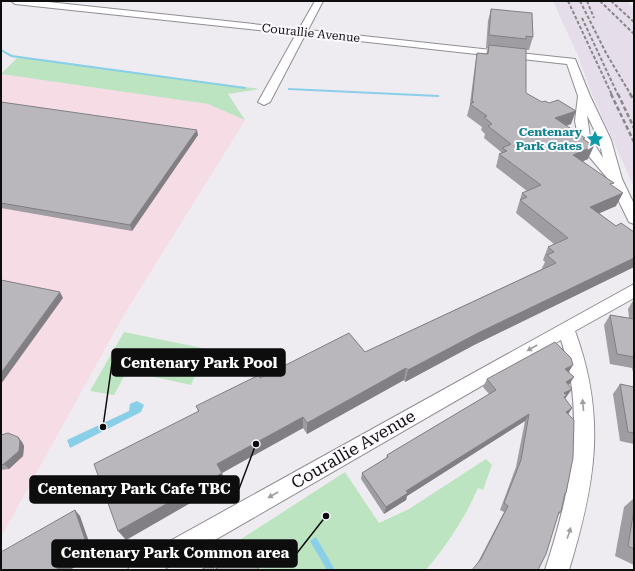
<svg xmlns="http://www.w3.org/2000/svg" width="635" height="571" viewBox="0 0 635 571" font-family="'Roboto Serif',serif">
  <rect width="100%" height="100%" fill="#efecf1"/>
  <!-- industrial -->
  <polygon fill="#f5dce5" points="1,74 208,104 245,120 121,320 1,537"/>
  <!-- built -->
  <polygon fill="#e5deea" points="553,1 627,1 634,9 634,187 591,92 578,56"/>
  <!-- green -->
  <g fill="#bce4c1">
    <polygon points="18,57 260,89 228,94 245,120 208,104 1,74"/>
    <polygon points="124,332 207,349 191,385 127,371 114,395 90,391"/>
    <path d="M486 459 492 465 483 490 478 488C465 518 447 545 426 570H257L241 539 345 472 379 523 409 509Z"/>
  </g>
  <!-- water -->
  <g fill="#89cfe8">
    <polygon points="137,401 144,405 141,412 70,448 67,440 129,411 130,404"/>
    <polygon points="316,537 335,570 327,570 310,541"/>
  </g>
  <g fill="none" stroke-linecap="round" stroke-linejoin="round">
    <!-- stream -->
    <g fill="#89cfe8" fill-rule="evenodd">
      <polygon points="1,49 12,55 245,87 247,88 245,89 11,57 1,51"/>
      <polygon points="288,88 438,95 440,96 438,97 289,90 288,90"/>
    </g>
    <!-- minor casing -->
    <g stroke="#908d92" stroke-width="2">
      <g id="minor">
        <path d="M11 1H39L299 29 315 1H323L308 30 575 59 590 96 611 140 622 179 634 204V224L629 222 608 179 587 154 578 137 575 121 578 96 567 64 305 35 270 102 264 105 258 102 296 34 15 4ZM587 115 599 140 603 158 590 137Z"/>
        <path d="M634 284V298L575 331C607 418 595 484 569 570H545C570 494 587 417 561 340L163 570H128L132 562Z"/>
      </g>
    </g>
    <!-- minor -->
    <use href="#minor" fill="#fff" fill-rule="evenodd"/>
    <!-- rail-far1 -->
    <g stroke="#888689" stroke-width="2" stroke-dasharray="3.5 2" stroke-linecap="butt">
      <polyline points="568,1 612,95"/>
      <polyline points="580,1 606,53 631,95"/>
      <polyline points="587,1 594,18"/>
      <polyline points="600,1 634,34"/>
      <polyline points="611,1 634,22"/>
      <polyline points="582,18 618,95"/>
    </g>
    <!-- rail -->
    <g stroke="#888689" stroke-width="2.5" stroke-dasharray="4.5 2.5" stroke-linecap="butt">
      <polyline points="611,94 634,142"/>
      <polyline points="618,94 634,128"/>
      <polyline points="630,94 634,100"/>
    </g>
  </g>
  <!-- wall -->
  <g fill="#9f9da2">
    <polygon points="491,9 533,37 529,50 526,50 526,93 571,124 566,126 584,140 588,159 583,161 612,186 616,206 599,213 616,226 634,232 634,267 474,345 405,382 404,380 307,434 303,428 222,473 225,483 126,540 198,411 196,406 260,378 365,352 542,269 542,268 545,262 543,260 548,247 554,244 516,213 522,193 527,191 496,167 499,154 501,153 501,152 484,138 485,134 481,130 482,127 467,116 470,104 470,103 475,65 477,53 486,54 488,48 486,48 488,21"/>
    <polygon points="1,102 198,135 132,231 1,208"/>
    <polygon points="634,299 634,376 632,368 610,364 604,325 610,315 629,318 628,309"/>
    <polygon points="573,365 568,372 569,385 567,396 565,399 572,408 568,414 566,493 564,496 561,512 558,515 477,564 504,512 500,510 516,467 525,421 407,496 406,500 384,514 361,479 362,473 386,458 387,455 489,394 483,387 487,379"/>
    <polygon points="620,384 634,387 634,444 620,441 613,394"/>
    <polygon points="1,435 18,437 22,442 24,446 23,456 9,469 1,470"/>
    <polygon points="634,498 634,565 615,556 624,507"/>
  </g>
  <!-- shaded-wall -->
  <g fill="#827f84">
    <polygon points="576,111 571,124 550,131 555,118"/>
    <polygon points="197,130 198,135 132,231 130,225"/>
    <polygon points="594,146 588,159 567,168 573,155"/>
    <polygon points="623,193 616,206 584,220 590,207"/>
    <polygon points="634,258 634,267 474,345 405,382 408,370 478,333"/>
    <polygon points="60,292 63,298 1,384 1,373"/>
    <polygon points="573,365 568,373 565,369"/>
    <polygon points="406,368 404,380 307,434 307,423"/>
    <polygon points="574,377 569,385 566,382"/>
    <polygon points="572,389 567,396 566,397 562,403 564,393"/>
    <polygon points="572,408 567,416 566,412"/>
    <polygon points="529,414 525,421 407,496 406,500 384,514 386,507 406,491"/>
    <polygon points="303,417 303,428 222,473 225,483 126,540 118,531 217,464"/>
    <polygon points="18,437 22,442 24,446 23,456 9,469 4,464"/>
    <polygon points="75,510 80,516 94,556 70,570 55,570"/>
  </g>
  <!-- building -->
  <g fill="#b9b6bc" stroke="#827f84">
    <polygon points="491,9 532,13 533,37 526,36 526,39 489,35"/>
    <polygon points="489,45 526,49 526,93 542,102 545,101 549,103 558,100 576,111 555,118 585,138 583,139 594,146 573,155 614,183 610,184 623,193 590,207 616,226 621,223 634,232 634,239 633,239 634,240 634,258 478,333 408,370 406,368 307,423 303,417 217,464 222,473 118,531 94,464 199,411 196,406 259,375 260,378 349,333 365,352 556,263 547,255 554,252 548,247 568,238 520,200 527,197 522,193 541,185 499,154 507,151 502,148 511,144 488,126 492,124 484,117 487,116 470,104 474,102 472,101 477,53 488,54"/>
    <polygon points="1,102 197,130 130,225 1,203"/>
    <polygon points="1,280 60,292 1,373"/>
    <polygon points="610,315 634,319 634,357 617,354"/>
    <polygon points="555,342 571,358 573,365 565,369 574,377 566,382 572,389 564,393 567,395 564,397 572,408 566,412 574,420 573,458 566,493 565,493 561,512 559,512 546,554 538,570 472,570 481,559 508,506 504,503 521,460 529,414 406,491 408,493 386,507 362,473 388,457 387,455 496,390 487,379"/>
    <polygon points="620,384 634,387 634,433 628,432"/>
    <polygon points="8,433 18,437 20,441 19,451 4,464 1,465 1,435"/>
    <polygon points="634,509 634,549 628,546"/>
    <polygon points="75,510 89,551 55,570 1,570 1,552"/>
    <polygon points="248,549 259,570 201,570 212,563 214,570"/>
  </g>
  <!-- one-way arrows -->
  <defs><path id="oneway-solid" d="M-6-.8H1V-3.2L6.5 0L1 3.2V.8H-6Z"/></defs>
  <g fill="#9f9e9f">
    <use href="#oneway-solid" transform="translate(532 348) rotate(150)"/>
    <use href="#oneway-solid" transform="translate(583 405) rotate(-95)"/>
    <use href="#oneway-solid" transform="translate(273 495) rotate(150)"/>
    <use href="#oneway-solid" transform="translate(569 533) rotate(-72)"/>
  </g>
  <!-- icons -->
  <defs>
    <g id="sight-bare" transform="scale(1.38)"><path d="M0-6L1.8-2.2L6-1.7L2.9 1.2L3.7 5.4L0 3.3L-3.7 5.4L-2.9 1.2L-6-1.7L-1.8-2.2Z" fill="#0f9aa8" stroke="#fcf9ff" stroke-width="2.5" paint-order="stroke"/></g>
  </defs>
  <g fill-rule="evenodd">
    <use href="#sight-bare" x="595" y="139"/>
  </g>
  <g text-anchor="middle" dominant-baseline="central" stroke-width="4" stroke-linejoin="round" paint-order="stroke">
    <!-- far-street labels -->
    <g font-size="12" fill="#0e0d0e" stroke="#fcf9ff">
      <text transform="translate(311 33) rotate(6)">Courallie Avenue</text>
    </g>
    <!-- far-culture labels -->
    <g font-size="12" font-weight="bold" fill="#0d838f" stroke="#fcf9ff" text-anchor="end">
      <text x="582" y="132">Centenary<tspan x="582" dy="14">Park Gates</tspan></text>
    </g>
    <!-- near-street labels -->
    <g font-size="17" fill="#0e0d0e" stroke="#fcf9ff">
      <text transform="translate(353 449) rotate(-30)">Courallie Avenue</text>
    </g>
  </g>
  <!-- callouts -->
  <path fill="none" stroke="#0e0d0e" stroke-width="1.5" d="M103 427L112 363M256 444L239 489M326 516L297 553"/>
  <g fill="#0e0d0e" stroke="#fcf9ff" stroke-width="1.5">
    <circle cx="103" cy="427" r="4"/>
    <circle cx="256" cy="444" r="4"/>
    <circle cx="326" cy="516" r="4"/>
  </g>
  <g fill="#0e0d0e" stroke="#0e0d0e" stroke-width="1.5">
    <rect x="112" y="349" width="173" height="27" rx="4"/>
    <rect x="30" y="476" width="209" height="27" rx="4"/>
    <rect x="52" y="540" width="245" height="27" rx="4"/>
  </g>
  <g font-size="15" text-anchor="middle" font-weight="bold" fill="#fff">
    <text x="199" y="368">Centenary Park Pool</text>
    <text x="134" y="494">Centenary Park Cafe TBC</text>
    <text x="175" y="558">Centenary Park Common area</text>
  </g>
  <!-- border -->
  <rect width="635" height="571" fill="none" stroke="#0e0d0e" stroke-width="4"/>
</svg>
